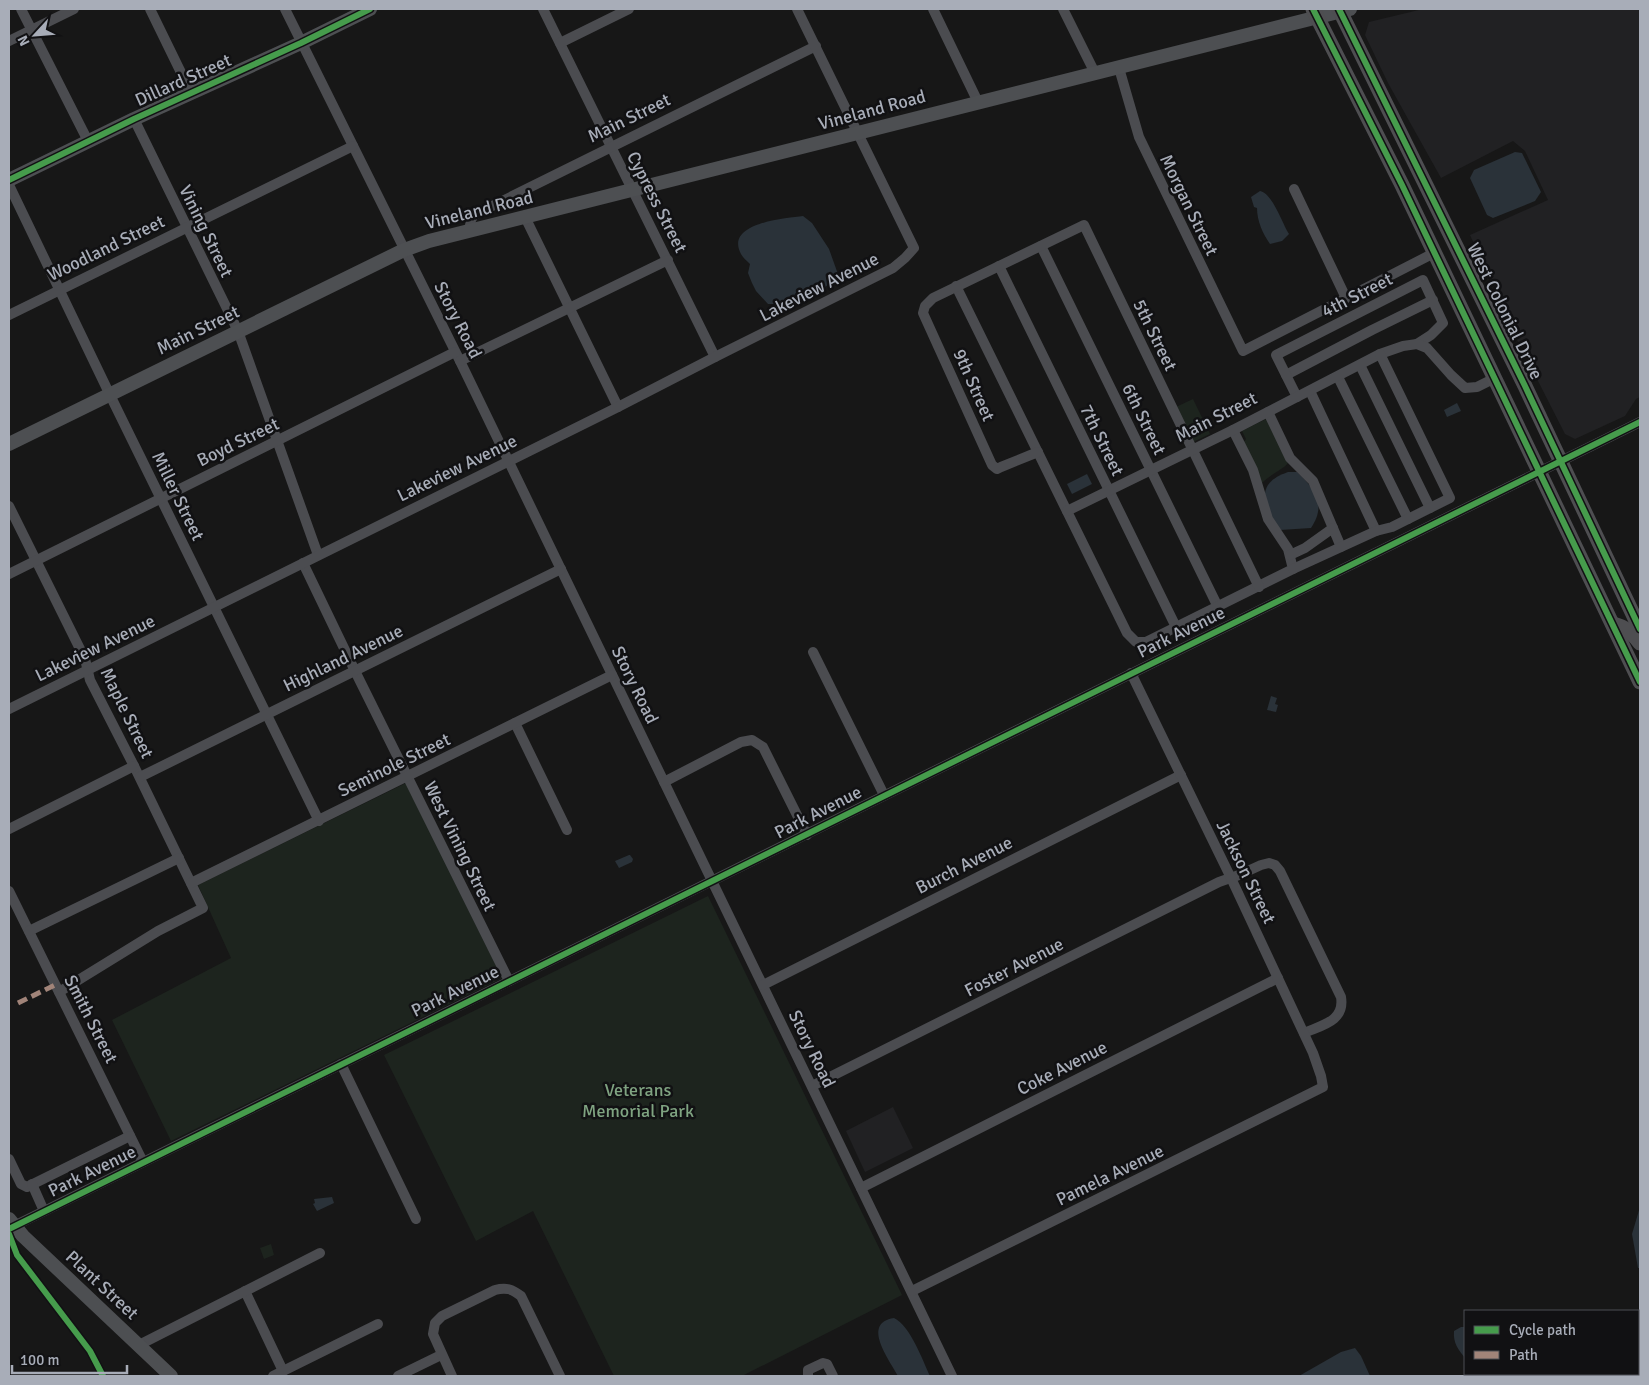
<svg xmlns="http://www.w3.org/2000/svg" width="1649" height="1385" viewBox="0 0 1649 1385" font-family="Signika,sans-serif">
  <rect width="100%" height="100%" fill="#171717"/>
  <!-- built -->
  <g fill="#212123">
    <polygon points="1423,9 1640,9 1640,397 1636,399 1625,416 1575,439 1565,434 1509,324 1505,311 1470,235 1548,200 1525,151 1513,141 1441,178 1388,83 1365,35 1369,22"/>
    <polygon points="893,1107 913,1148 865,1172 846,1131"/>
  </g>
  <!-- green -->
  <g fill="#1d241e">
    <polygon points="1193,399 1210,434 1193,442 1176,407"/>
    <path d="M1268 418 1288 463C1284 469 1269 475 1262 483L1243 443 1246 439 1242 431Z"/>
    <polygon points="406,783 502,978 171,1141 112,1020 231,958 198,885"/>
    <polygon points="708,896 902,1295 742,1376 614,1376 533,1211 476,1241 384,1055"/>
    <polygon points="271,1244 274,1255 264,1259 260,1248"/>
  </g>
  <!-- water -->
  <g fill="#2a3239">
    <polygon points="1515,152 1522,153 1541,192 1535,201 1493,218 1487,215 1470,178 1474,170"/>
    <path d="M1260 191C1273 194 1282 223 1289 234L1282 241 1270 244C1263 234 1257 221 1257 208L1254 207 1251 197Z"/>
    <path d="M803 216 812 223 829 249 839 277C830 281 826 288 817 293 805 299 792 303 782 311L779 310 774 304H768L756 291 752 283 748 273 750 264C746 260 742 257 740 252 727 223 785 218 803 216Z"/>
    <polygon points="1457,403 1461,411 1447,417 1444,410"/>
    <path d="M1288 472H1297C1315 489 1327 504 1311 528L1280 530C1264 507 1253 484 1288 472Z"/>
    <polygon points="1087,474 1092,484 1072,494 1067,484"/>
    <polygon points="1271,696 1277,698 1275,704 1278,705 1276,712 1267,710"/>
    <polygon points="629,855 630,855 633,859 632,862 619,868 615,861"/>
    <polygon points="332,1197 334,1203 317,1211 313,1204 315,1203 314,1199"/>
    <polygon points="1640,1207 1640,1268 1638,1268 1632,1234"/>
    <path d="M894 1318C910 1325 923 1361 930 1376H898C889 1359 861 1323 894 1318Z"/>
    <path d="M1461 1327H1465V1358C1458 1349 1453 1343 1454 1331Z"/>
    <polygon points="1355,1348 1361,1356 1370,1376 1299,1376 1341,1352"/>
  </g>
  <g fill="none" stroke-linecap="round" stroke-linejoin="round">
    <!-- minor -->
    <g stroke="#4b4c50" stroke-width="10">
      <polyline points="21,9 88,141"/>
      <polyline points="150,9 191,93"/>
      <polyline points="285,9 460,361 952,1376"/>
      <polyline points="543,9 715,357"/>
      <polyline points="933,9 978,102"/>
      <polyline points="1063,9 1095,73"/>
      <polyline points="9,41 74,9"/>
      <polyline points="560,43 629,9"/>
      <polyline points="1119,68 1139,137 1243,351 1434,253"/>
      <polyline points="134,119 238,331 318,555"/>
      <polyline points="9,185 110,395 319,821"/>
      <polyline points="1294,189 1346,298"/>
      <polyline points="525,217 618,407"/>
      <polyline points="469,231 471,220 474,215 816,46"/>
      <polyline points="1041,246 1218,607"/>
      <polyline points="999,266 1176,627"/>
      <polyline points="956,286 1127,633 1136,642 1146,642 1293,569 1288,549 1268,519 1253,470 1233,430"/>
      <polyline points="9,315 353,146"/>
      <polyline points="460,361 668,260"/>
      <polyline points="1360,365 1430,508"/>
      <polyline points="1286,375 1372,330 1433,300"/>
      <polyline points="1338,377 1408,519"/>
      <polyline points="1310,391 1376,531"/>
      <polyline points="1297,397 1276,355 1423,280 1443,323 1431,335 1417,344"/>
      <polyline points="1268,412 1290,458 1313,481 1341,547"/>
      <polyline points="1038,452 1001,467 997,469 992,465 923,313 925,306 933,298 1084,225 1259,587"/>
      <polyline points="9,506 85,659 90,680 134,766 203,908 158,931 59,992"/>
      <polyline points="1067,511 1233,430 1380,354 1403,346 1417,344 1427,348 1451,375 1465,388 1477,387 1495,378"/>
      <polyline points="1290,555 1305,548 1333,528"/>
      <polyline points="303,563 355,671 509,981"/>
      <polyline points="1293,569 1376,531 1392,527 1450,498 1380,354"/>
      <polyline points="9,574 455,352"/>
      <polyline points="813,652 884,795"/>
      <polyline points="9,709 618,407 715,357 893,268 905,258 914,248 797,9"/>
      <polyline points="515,723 567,830"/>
      <polyline points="140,777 561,569"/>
      <polyline points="664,782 741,742 752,740 763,747 807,835"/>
      <polyline points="9,829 134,766"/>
      <polyline points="191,883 612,675"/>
      <polyline points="9,891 143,1162"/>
      <polyline points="29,931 179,858"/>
      <polyline points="763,985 1181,775"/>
      <polyline points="341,1064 416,1219"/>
      <path d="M812 1086 1219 882 1239 875 1261 865 1269 863 1275 865 1280 871 1341 997C1345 1021 1322 1025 1304 1033"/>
      <polyline points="9,1159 21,1184 27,1187 130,1136"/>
      <polyline points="32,1184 44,1211"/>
      <polyline points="861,1188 1278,978"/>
      <polyline points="10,1228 1640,422"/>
      <polyline points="245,1291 283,1371"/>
      <polyline points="912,1291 1323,1087 1321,1076 1313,1053 1231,878 1131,673"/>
      <polyline points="139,1345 320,1253"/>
      <polyline points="273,1376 378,1324"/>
      <polyline points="398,1376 441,1355"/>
      <path d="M452 1376 433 1334 435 1323 442 1316 495 1290C506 1287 512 1289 521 1296L560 1376"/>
      <polyline points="808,1376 808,1370 823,1363 827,1364 833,1376"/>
    </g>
    <!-- major -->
    <g stroke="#4d4f52" stroke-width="14">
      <polyline points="9,180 134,119 301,43 370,9"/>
      <polyline points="9,444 404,250 429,241 1350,9"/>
      <polyline points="9,1219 23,1236 171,1376"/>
    </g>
    <!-- highway -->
    <g stroke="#4e4e51" stroke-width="15">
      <polyline points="1313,9 1402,185 1640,682"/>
      <polyline points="1339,9 1525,386 1640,629"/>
      <path d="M1613 624C1626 627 1632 633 1640 643"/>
    </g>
    <!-- quiet -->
    <polyline stroke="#a18479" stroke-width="5" stroke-dasharray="10 5" stroke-linecap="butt" points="18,1003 55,985"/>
    <!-- cycleway casing -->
    <g stroke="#111113" stroke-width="9">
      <g id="cycleway">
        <polyline points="1313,9 1402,185 1640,682"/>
        <polyline points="1339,9 1525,386 1640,629"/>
        <polyline points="9,180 134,119 301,43 370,9"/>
        <polyline points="9,1229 1640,422"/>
        <polyline points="9,1234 17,1255 90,1351 103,1376"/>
      </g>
    </g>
    <!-- cycleway -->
    <use href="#cycleway" stroke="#469c4c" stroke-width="6"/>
  </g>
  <g text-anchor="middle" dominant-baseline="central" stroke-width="5" stroke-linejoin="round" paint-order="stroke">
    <!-- street labels -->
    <g font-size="18" fill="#a8adb8" stroke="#111113">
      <text transform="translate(183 80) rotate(-24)">Dillard Street</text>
      <text transform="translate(872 110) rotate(-15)">Vineland Road</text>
      <text transform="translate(629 118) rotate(-26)">Main Street</text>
      <text transform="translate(657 202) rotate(63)">Cypress Street</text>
      <text transform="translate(1189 205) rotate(64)">Morgan Street</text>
      <text transform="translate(479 210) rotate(-14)">Vineland Road</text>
      <text transform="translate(206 231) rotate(64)">Vining Street</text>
      <text transform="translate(106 248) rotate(-26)">Woodland Street</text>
      <text transform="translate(819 287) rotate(-27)">Lakeview Avenue</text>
      <text transform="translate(1357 295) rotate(-27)">4th Street</text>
      <text transform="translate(1505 311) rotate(64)">West Colonial Drive</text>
      <text transform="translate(458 320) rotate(63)">Story Road</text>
      <text transform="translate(198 330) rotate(-26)">Main Street</text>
      <text transform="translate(1155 335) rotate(64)">5th Street</text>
      <text transform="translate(974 385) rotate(66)">9th Street</text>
      <text transform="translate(1216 417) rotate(-27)">Main Street</text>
      <text transform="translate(1144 419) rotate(64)">6th Street</text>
      <text transform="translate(1102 440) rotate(64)">7th Street</text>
      <text transform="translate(238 442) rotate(-26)">Boyd Street</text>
      <text transform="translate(457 468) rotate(-26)">Lakeview Avenue</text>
      <text transform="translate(178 496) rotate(64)">Miller Street</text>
      <text transform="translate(1181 632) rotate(-26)">Park Avenue</text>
      <text transform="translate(95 648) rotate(-26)">Lakeview Avenue</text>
      <text transform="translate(343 658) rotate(-26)">Highland Avenue</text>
      <text transform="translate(635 685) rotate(64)">Story Road</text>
      <text transform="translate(127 713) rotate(64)">Maple Street</text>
      <text transform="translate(394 765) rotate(-26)">Seminole Street</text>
      <text transform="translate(818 812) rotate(-27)">Park Avenue</text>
      <text transform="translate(460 846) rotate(64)">West Vining Street</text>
      <text transform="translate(964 865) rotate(-27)">Burch Avenue</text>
      <text transform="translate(1246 872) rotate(64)">Jackson Street</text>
      <text transform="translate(1014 967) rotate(-27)">Foster Avenue</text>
      <text transform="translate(455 991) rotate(-26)">Park Avenue</text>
      <text transform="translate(91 1019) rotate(63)">Smith Street</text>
      <text transform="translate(812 1049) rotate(64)">Story Road</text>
      <text transform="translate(1062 1068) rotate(-27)">Coke Avenue</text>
      <text transform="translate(92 1171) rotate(-26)">Park Avenue</text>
      <text transform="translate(1110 1175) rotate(-26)">Pamela Avenue</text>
      <text transform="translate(102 1285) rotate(43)">Plant Street</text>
    </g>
    <!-- park labels -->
    <g font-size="18" fill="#7fa381" stroke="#111113">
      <text x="638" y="1090">Veterans<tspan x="638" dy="21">Memorial Park</tspan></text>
    </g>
  </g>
  <!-- border -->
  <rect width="1649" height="1385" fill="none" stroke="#a8adb8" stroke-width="20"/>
  <!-- legend -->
  <rect x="1464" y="1310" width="175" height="65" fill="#111113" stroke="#4d4f55"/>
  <rect x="1474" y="1326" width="25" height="8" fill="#469c4c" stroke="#4d4f55"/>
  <text x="1509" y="1335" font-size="15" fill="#a8adb8">Cycle path</text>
  <rect x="1474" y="1351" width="25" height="8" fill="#a18479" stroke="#4d4f55"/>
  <text x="1509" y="1360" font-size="15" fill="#a8adb8">Path</text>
  <!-- north arrow -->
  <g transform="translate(35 35) rotate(244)" stroke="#111113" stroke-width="4" paint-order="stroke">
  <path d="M0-4L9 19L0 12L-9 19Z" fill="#a8adb8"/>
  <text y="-8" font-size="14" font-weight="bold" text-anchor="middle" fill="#a8adb8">N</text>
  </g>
  <!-- scale -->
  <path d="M12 1365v8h115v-8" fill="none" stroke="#a8adb8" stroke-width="2.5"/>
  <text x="20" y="1365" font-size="15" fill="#a8adb8" stroke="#111113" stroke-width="4" paint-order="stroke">100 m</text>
</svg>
